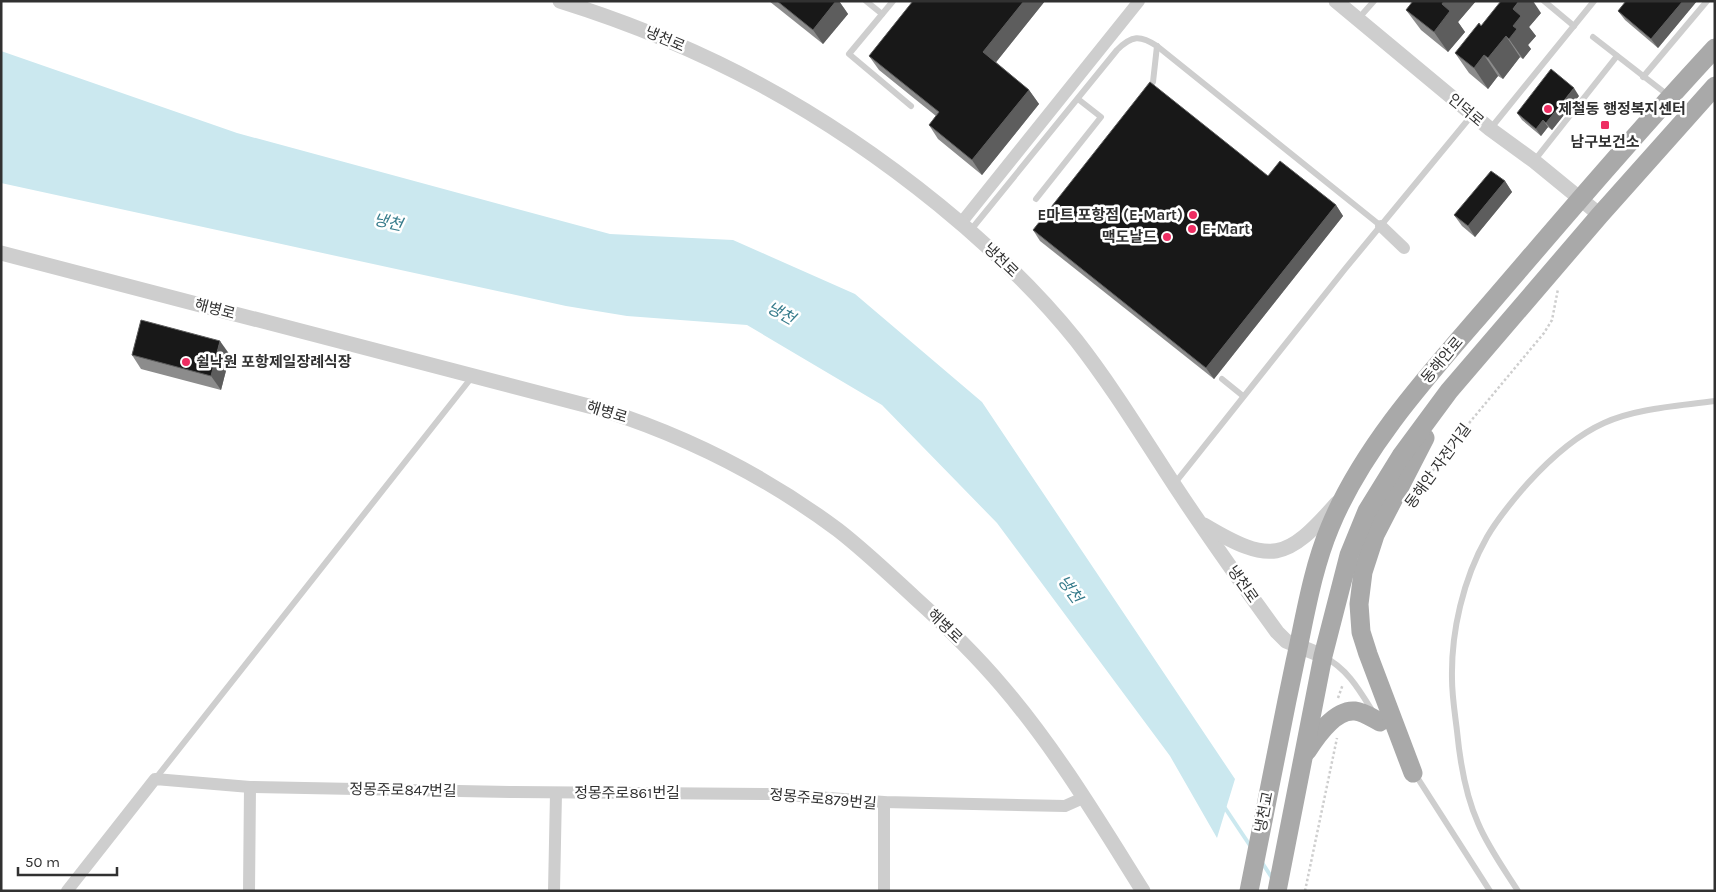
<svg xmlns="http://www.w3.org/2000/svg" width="1716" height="892" viewBox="0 0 1716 892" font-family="Karla,'Noto Sans KR',sans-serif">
  <rect width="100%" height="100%" fill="#fff"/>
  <!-- water -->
  <polygon fill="#cbe8ef" points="1,51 237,133 610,234 733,240 855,294 982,402 1235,779 1217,838 1170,756 997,523 882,405 747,325 627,316 566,306 1,183"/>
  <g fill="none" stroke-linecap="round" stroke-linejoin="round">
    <!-- stream -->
    <g stroke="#cbe8ef" stroke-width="4">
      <polyline points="1223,805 1251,847"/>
      <polyline points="1261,861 1272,878"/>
    </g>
    <!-- path -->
    <g stroke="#cecece" stroke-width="2.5" stroke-dasharray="2.5 2.5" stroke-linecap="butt">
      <polyline points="1415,495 1460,434 1544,333 1552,320 1558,289"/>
      <polyline points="1338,698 1343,684"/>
      <polyline points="1305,891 1337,738"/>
    </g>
    <!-- service -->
    <g stroke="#cecece" stroke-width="6">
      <polyline points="866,1 882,14"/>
      <polyline points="893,1 849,54 911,106"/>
      <polyline points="1544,1 1574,26"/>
      <polyline points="1358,19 1374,1"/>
      <polyline points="1593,37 1669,96"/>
      <polyline points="1643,77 1707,1"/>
      <polyline points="1147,90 1153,82 1157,46"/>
      <polyline points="1491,128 1594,1"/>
      <polyline points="1534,161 1617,56"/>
      <polyline points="1036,199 1101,117 1078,99"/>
      <path d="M970 231 1117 50C1132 35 1140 35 1157 46L1381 226"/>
      <polyline points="1222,379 1243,396"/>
      <polyline points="1175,483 1345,269 1472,115"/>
      <path d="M1324 657C1347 668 1360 691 1373 712"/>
      <polyline points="1415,774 1490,891"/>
      <polyline points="156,778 472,377"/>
      <path d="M1518 891C1504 869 1488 847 1478 823 1465 794 1460 762 1457 731 1455 714 1452 696 1452 679 1451 632 1463 579 1487 537 1498 518 1513 500 1528 483 1549 460 1575 436 1604 423 1636 408 1680 406 1715 401"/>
    </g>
    <!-- minor -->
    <g stroke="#cecece" stroke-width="12">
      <polyline points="961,223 1139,1"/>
      <polyline points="1381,226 1404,248"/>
      <polyline points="67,891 155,779 250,787 514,792 775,794 884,802 1065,806 1083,798"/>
      <polyline points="249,891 250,787"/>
      <polyline points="554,891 556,793"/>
      <polyline points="884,891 884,802"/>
    </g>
    <!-- tertiary -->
    <g stroke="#cecece" stroke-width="15">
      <path d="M560 1C704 46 822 110 939 205 988 245 1036 290 1076 340 1112 386 1143 437 1175 486 1208 536 1242 584 1277 632L1286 641 1323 656"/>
      <polyline points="1336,1 1490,129 1534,161 1600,215"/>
      <path d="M1 253 604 410C688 437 767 477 838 530 865 551 889 574 914 597 945 625 975 654 1002 686 1056 749 1099 821 1143 891"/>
      <path d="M1204 525C1271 565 1286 561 1337 503"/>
    </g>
    <!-- primary -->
    <g stroke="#a9a9a9" stroke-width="19">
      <path d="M1307 751C1316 737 1335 709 1355 711 1364 712 1372 718 1380 722"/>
      <polyline points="1413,773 1368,654 1361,632 1359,604 1363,572 1375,535 1425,438"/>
      <path d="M1249 891C1264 814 1279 738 1295 662 1305 617 1312 570 1330 527 1365 442 1435 368 1495 298 1567 214 1639 130 1715 48"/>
      <polyline points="1277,891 1323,656 1349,555 1367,511 1401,456 1449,391 1600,215 1715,86"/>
    </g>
  </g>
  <!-- wall -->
  <g fill="#8c8c8c">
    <polygon points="769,1 839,1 848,14 823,44"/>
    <polygon points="913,1 1045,1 996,62 1029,90 1039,104 982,175 938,139 929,125 936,116 879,70 869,56"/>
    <polygon points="1413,1 1476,1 1458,22 1465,32 1448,52 1421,30 1406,10"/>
    <polygon points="1626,1 1697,1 1658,48 1625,20 1618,11"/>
    <polygon points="1541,13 1529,27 1536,36 1528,45 1531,49 1523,59 1520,57 1503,79 1498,76 1488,89 1469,73 1455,53 1481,26"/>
    <polygon points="1579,96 1552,130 1548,127 1541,136 1522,120 1517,113"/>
    <polygon points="1268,176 1336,205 1343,216 1214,379 1040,241 1033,230"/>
    <polygon points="1505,181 1512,192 1475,237 1462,226 1454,215"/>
    <polygon points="132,355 230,355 221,390 141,369"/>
  </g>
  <!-- shaded-wall -->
  <g fill="#5d5d5d">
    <polygon points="836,1 839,1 848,14 823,44 813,30"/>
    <polygon points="1024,1 1045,1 993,66 983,52"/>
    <polygon points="1444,1 1476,1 1458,22 1465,32 1448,52 1434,32 1442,4"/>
    <polygon points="1519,1 1533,1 1541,13 1529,27 1536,36 1528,45 1531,49 1523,59 1509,39 1513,26 1513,9"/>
    <polygon points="1683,1 1697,1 1658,48 1651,39"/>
    <polygon points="1506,36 1520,57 1503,79 1488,58"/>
    <polygon points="1484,55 1498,76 1488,89 1474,68"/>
    <polygon points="1574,88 1579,96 1552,130 1546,123"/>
    <polygon points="1029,90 1039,104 982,175 972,160"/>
    <polygon points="1543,120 1548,127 1541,136 1536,129"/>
    <polygon points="1505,181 1512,192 1475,237 1468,226"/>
    <polygon points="1336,205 1343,216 1214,379 1206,368"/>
    <polygon points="220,341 230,355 221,390 211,376"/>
  </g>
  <!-- building -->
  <g fill="#181818" stroke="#5d5d5d">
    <polygon points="777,1 836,1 813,30"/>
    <polygon points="913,1 1024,1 983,52 1029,90 972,160 929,125 939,112 869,56"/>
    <polygon points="1413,1 1444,1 1442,4 1450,11 1434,32 1406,10"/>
    <polygon points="1501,1 1519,1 1513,9 1521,16 1513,26 1517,29 1509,39 1506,36 1488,58 1484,55 1474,68 1455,53 1479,23 1481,26"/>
    <polygon points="1626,1 1683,1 1651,39 1618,11"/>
    <polygon points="1551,69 1574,88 1546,123 1543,120 1536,129 1517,113"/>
    <polygon points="1150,82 1268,176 1280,161 1336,205 1206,368 1033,230"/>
    <polygon points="1491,171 1505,181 1468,226 1454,215"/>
    <polygon points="141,320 220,341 211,376 132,355"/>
  </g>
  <!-- markers -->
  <g fill="#ee2d62" stroke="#fff" stroke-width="2">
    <circle cx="1548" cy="109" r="5"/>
    <rect x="1600" y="120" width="10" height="10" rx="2.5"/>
    <circle cx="1193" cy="215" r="5"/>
    <circle cx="1192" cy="229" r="5"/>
    <circle cx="1167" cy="237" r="5"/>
    <circle cx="186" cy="362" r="5"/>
  </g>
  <g text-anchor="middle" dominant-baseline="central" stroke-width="5" stroke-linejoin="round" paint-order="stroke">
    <!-- street labels -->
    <g font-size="15" fill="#313131" stroke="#fff">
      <text transform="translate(665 39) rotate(23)">냉천로</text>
      <text transform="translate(1466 110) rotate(40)">인덕로</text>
      <text transform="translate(1001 260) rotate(44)">냉천로</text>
      <text transform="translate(215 309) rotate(15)">해병로</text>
      <text transform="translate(1442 360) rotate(-50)">동해안로</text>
      <text transform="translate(607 412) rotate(17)">해병로</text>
      <text transform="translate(1438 466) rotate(-54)">동해안 자전거길</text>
      <text transform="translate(1243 584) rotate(55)">냉천로</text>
      <text transform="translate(945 626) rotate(44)">해병로</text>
      <text transform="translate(403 790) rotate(1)">정몽주로847번길</text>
      <text x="627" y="793">정몽주로861번길</text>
      <text transform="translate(823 799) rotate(5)">정몽주로879번길</text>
      <text transform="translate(1264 812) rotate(-79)">냉천교</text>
    </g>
    <!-- poi labels -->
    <g font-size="15" font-weight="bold" fill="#313131" stroke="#fff" text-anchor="start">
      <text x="1558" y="109">제철동 행정복지센터</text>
      <text x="1605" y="142" text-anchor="middle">남구보건소</text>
      <text x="1183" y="215" text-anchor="end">E마트 포항점 (E-Mart)</text>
      <text x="1202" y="229">E-Mart</text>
      <text x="1157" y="237" text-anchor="end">맥도날드</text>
      <text x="196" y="362">쉴낙원 포항제일장례식장</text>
    </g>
    <!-- water labels -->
    <g font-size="16" font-style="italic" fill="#367b8b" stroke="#fff">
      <text transform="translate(388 222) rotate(12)">냉천</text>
      <text transform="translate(781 313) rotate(29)">냉천</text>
      <text transform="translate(1070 589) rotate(54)">냉천</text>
    </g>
  </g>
  <!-- border -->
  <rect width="1716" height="892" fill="none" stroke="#313131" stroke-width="5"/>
  <!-- scale -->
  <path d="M18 867v8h99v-8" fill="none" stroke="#313131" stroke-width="2.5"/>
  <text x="25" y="867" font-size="15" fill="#313131" stroke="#ffffff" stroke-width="4" paint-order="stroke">50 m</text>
</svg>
